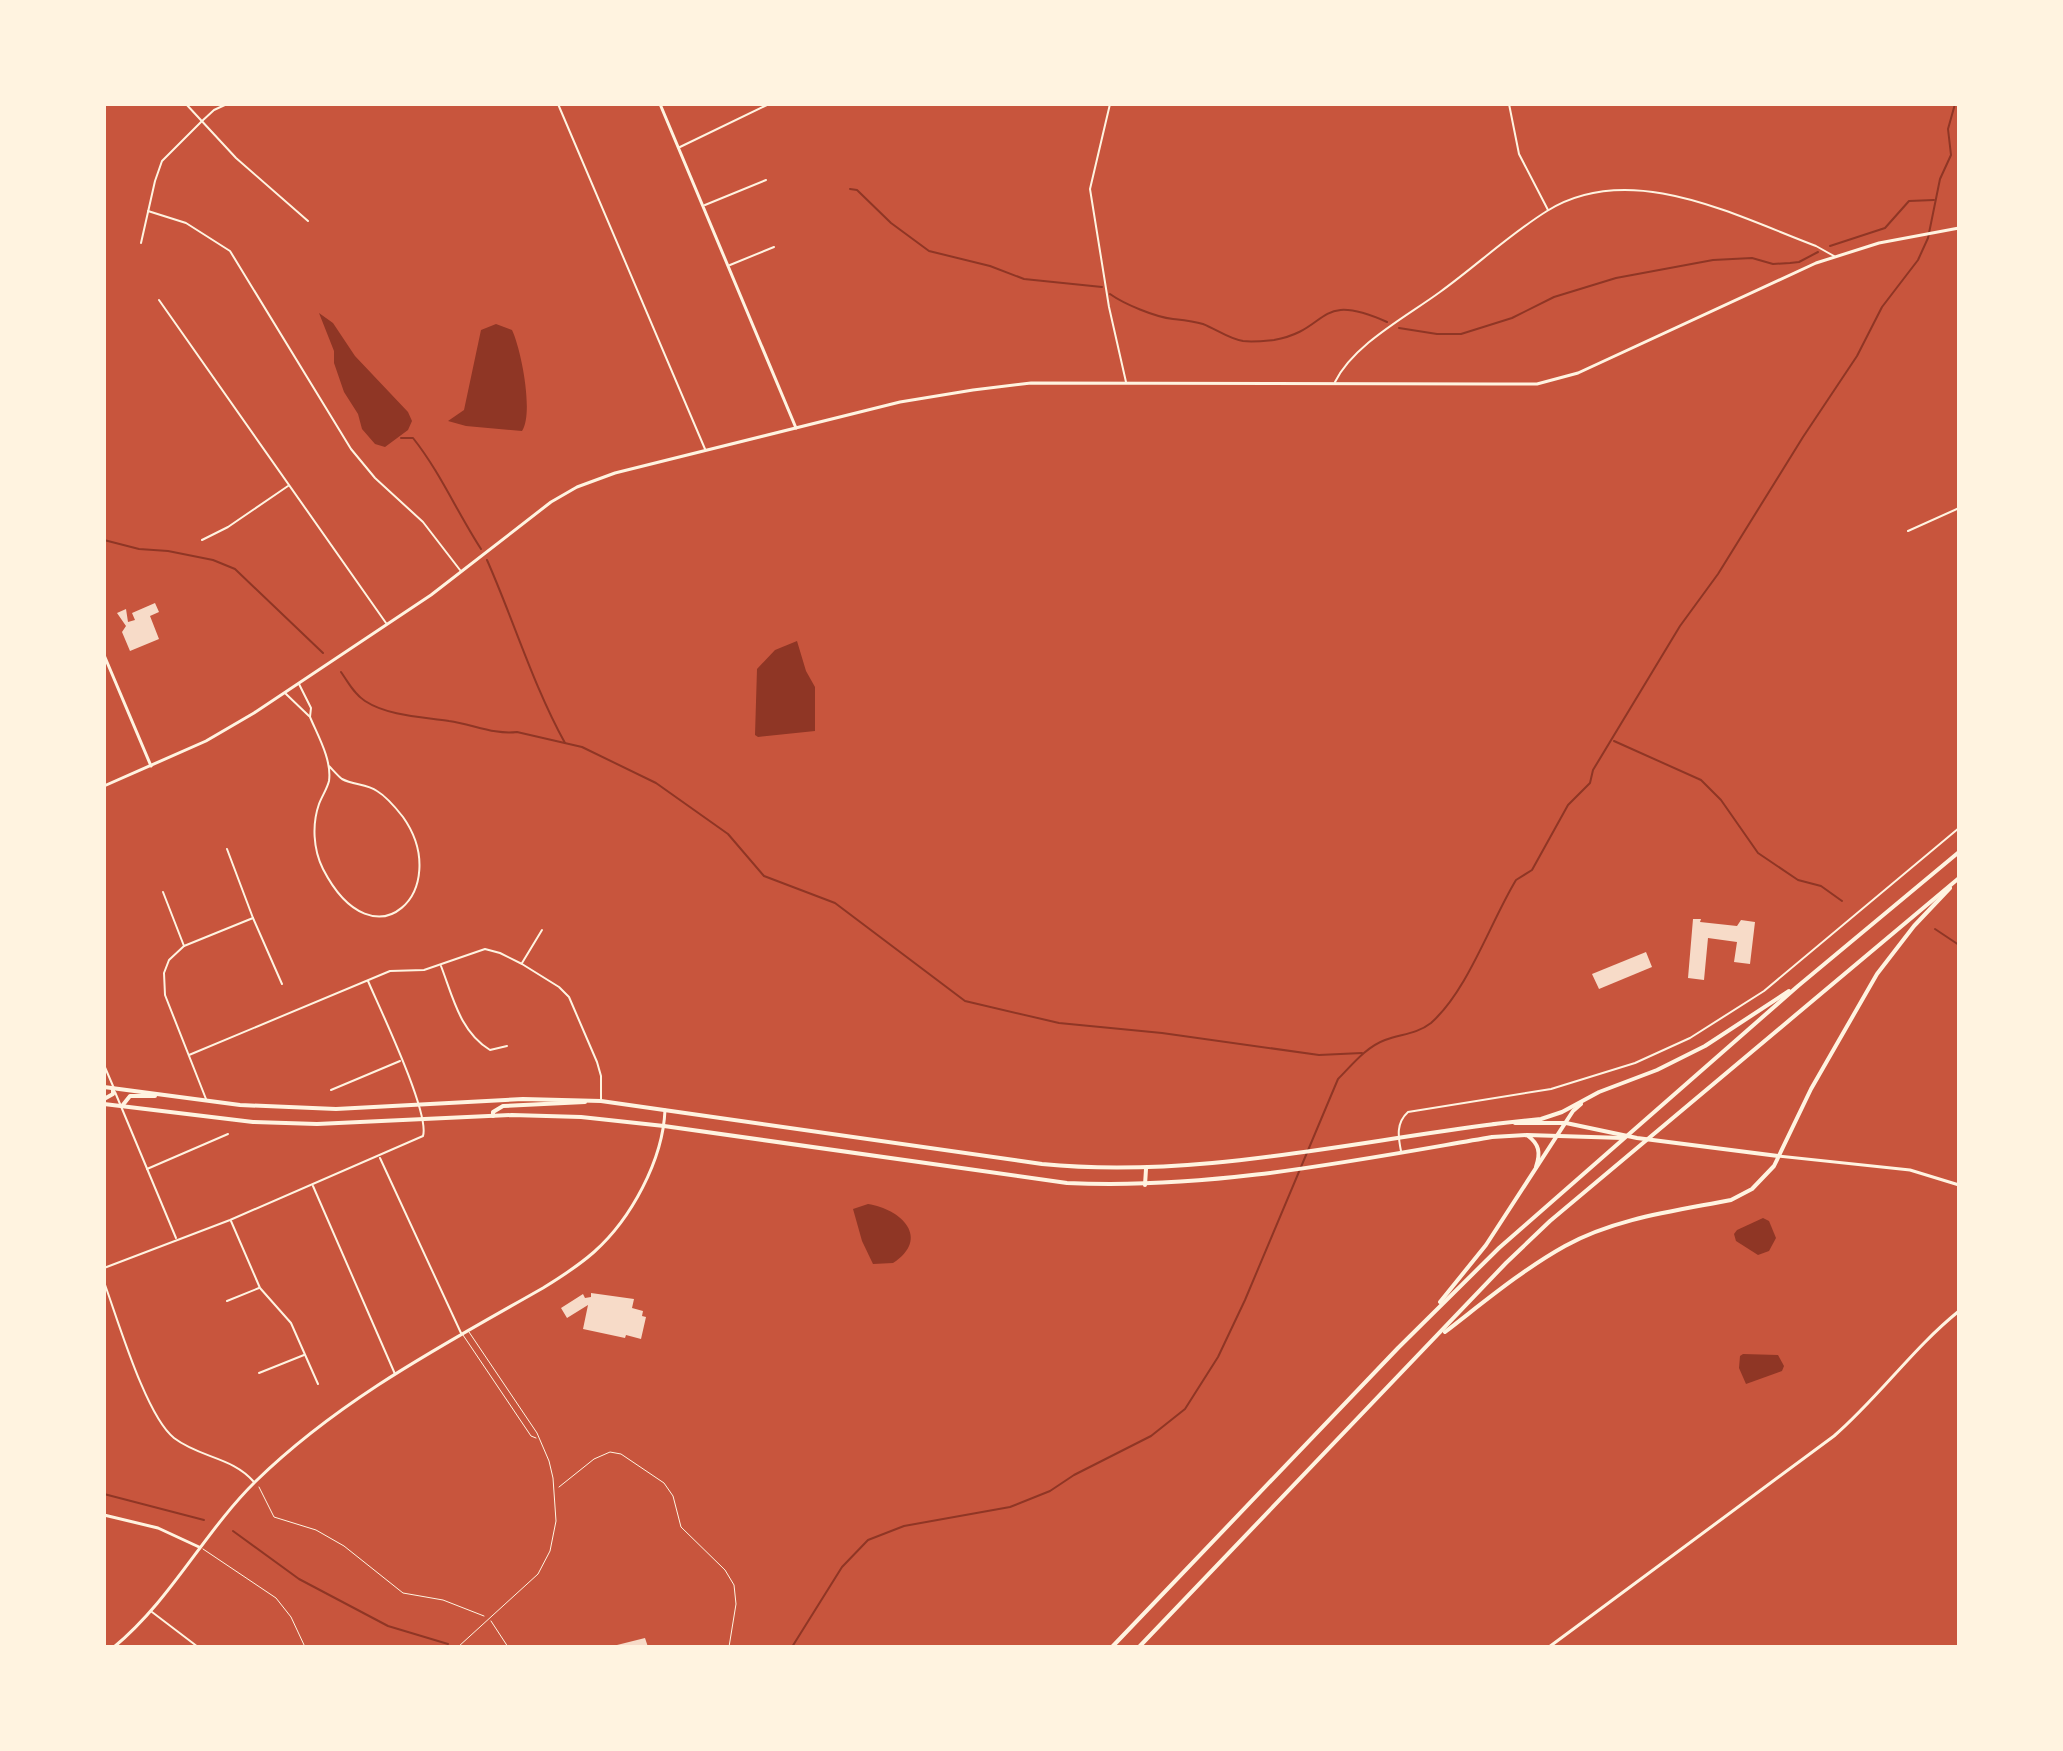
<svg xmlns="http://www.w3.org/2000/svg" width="2063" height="1751" viewBox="0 0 2063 1751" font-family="'Work Sans',sans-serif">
  <rect width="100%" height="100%" fill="#c8553d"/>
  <!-- water -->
  <g fill="#8f3625">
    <polygon points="319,313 333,323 355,356 408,412 412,421 408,430 385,447 375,444 362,429 358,414 344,392 334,363 334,351"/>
    <path d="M496 324 512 330C521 349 534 413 522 431L466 426 448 421 464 410 481 330Z"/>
    <polygon points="797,641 806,671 815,687 815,731 758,737 755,735 757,669 775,650"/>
    <path d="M868 1204C901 1209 931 1238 893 1263L873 1264 862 1241 853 1209Z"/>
    <polygon points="1763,1218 1769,1221 1776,1238 1769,1251 1758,1255 1736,1241 1734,1234 1737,1230"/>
    <polygon points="1743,1354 1778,1355 1784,1366 1782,1371 1746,1384 1739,1368 1740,1356"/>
  </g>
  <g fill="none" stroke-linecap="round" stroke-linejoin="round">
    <!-- stream -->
    <g stroke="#8f3625" stroke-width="2">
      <polyline points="850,189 857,190 891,223 929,251 990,266 1024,279 1102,287"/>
      <polyline points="1830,246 1885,228 1909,201 1934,200"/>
      <path d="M1110 294C1124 304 1155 317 1173 319 1182 320 1193 321 1203 324 1216 329 1229 339 1243 341 1252 342 1264 341 1274 340 1331 330 1315 290 1387 322"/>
      <polyline points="1399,328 1437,334 1461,334 1512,318 1554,297 1616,278 1713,260 1752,258 1773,264 1790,263 1799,262 1818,252"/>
      <path d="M401 438H413C440 472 457 512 481 549"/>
      <polyline points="104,540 139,549 168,551 213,560 235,569 323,653"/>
      <path d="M487 560C514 621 533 685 565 743"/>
      <path d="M341 672C348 682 354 694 365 701 388 716 423 717 449 721 472 724 494 735 517 732L582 747 656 783 728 834 764 876 835 903 965 1001 1059 1023 1162 1033 1319 1055 1362 1053"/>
      <polyline points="1614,741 1701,780 1721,800 1758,853 1798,880 1821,886 1842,901"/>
      <polyline points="1935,929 1959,945"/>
      <polyline points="104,1494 204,1520"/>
      <polyline points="233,1531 299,1579 388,1626 448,1644"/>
      <path d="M792 1647 842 1567 868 1540 904 1526 1010 1507 1050 1491 1074 1475 1151 1436 1185 1409 1218 1357 1245 1300 1338 1079C1352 1065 1366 1047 1385 1040 1401 1034 1417 1034 1431 1023 1468 990 1490 923 1516 880L1532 870 1568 805 1590 783 1593 770 1680 626 1718 574 1803 437 1857 356 1882 307 1918 260 1928 238 1940 179 1951 155 1948 129 1955 104"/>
    </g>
  </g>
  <!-- building -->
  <g fill="#f7dbc8">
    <polygon points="155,603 159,612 150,616 159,639 130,651 122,632 126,626 117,613 126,609 128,622 135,620 132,613"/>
    <polygon points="1693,919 1701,919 1700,922 1737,926 1741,920 1755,922 1750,964 1734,962 1737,942 1708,938 1704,980 1688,978"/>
    <polygon points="1646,952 1652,967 1599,989 1592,974"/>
    <polygon points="591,1293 634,1299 632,1308 643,1311 642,1316 646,1317 641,1339 626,1335 625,1338 583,1329 588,1305 567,1318 561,1308 583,1294 585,1298 591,1297"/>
    <polygon points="645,1638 648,1647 613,1647 613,1646"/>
  </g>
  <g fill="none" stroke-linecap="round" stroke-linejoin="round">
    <!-- path -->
    <g stroke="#fff3e0" stroke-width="1">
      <polyline points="259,1487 274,1517 316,1530 344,1546 403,1593 443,1600 484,1616"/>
      <polyline points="559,1487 594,1459 610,1452 621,1454 664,1483 673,1496 681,1527 725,1570 734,1585 736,1604 729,1647"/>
      <polyline points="491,1621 508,1647"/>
    </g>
    <!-- service -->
    <g stroke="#fff3e0" stroke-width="1">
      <polyline points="463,1335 531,1436 536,1438"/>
      <polyline points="203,1549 276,1598 291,1617 305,1647"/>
      <polyline points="458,1647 538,1574 550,1551 556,1521 553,1478 549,1461 537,1433 469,1332"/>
    </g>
    <!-- minor -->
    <g stroke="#fff3e0" stroke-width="2">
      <polyline points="186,104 236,158 308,221"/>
      <polyline points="558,104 705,449"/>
      <polyline points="1110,104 1090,189 1109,307 1126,382"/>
      <polyline points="1509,104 1519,154 1548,210"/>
      <polyline points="680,147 769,104"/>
      <polyline points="705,205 766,180"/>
      <polyline points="148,211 186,223 230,251 351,449 375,478 423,522 460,570"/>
      <polyline points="141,243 155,181 162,161 201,122 214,110 227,104"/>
      <polyline points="730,265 774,247"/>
      <polyline points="159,300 386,623"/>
      <path d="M1335 382C1354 344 1406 317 1440 292 1476 266 1510 234 1547 211 1630 159 1736 216 1816 246L1834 256"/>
      <polyline points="1908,531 1959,508"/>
      <polyline points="202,540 228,527 288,486"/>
      <path d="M299 684 311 708 310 717C318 736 332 760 329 781 327 789 322 796 319 804 312 824 313 849 323 869 375 970 454 889 403 817 396 808 387 797 377 791 367 784 353 785 342 779 338 776 333 770 329 766"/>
      <polyline points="285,693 309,716"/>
      <polyline points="227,849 253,918 282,984"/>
      <polyline points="163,892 184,946"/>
      <polyline points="522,963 542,930"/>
      <path d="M441 966C453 997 460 1032 490 1050L507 1046"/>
      <polyline points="189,1055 390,971 424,970 485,949 500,953 522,964 559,987 569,997 597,1062 601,1076 601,1100"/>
      <polyline points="104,1065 113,1086"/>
      <polyline points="331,1090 400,1061"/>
      <polyline points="115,1092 176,1238"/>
      <polyline points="206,1099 165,995 164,973 169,960 184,946 253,918"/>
      <path d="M1401 1151C1398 1136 1396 1123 1408 1112L1551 1089 1635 1063 1690 1038 1764 991 1959 828"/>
      <polyline points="380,1158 461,1333"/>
      <polyline points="147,1169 228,1134"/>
      <polyline points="313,1186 395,1374"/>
      <polyline points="231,1221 260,1288 291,1323 318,1384"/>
      <path d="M104 1268 230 1220 423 1136C430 1113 380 1009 368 981"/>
      <path d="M104 1282C118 1320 146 1416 174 1438 200 1458 233 1457 254 1482"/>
      <polyline points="227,1301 259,1288"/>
      <polyline points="259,1373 304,1355"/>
      <polyline points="152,1612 198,1647"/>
    </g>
    <!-- tertiary -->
    <g stroke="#fff3e0" stroke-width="3">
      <polyline points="660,104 796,428"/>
      <polyline points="104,655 151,766"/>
      <polyline points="104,786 206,741 254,713 431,595 551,502 577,487 615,473 900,402 973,390 1031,383 1493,384 1537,384 1578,373 1816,263 1879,243 1959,228"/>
      <polyline points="1778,1156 1910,1170 1959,1185"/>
      <polyline points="104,1515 158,1528 199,1547"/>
      <path d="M1549 1647 1834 1436C1879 1397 1913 1348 1959 1311"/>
    </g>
    <!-- secondary -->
    <path stroke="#fff3e0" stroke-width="3" d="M114 1647C171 1600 204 1532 256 1481 340 1399 443 1345 543 1288 561 1277 578 1266 594 1252 631 1219 663 1160 665 1110"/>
    <!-- primary -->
    <g stroke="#fff3e0" stroke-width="4">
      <path d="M104 1087 240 1105 336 1109 523 1099 601 1101 1042 1164C1194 1179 1344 1143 1495 1124"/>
      <polyline points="104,1099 113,1094 113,1088"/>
      <path d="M104 1104 253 1122 317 1124 512 1115 581 1117 664 1126 1067 1183C1209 1190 1352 1161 1492 1137L1527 1135 1623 1138"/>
      <polyline points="122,1106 130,1096 155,1096"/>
      <polyline points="493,1116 493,1112 503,1106 585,1102"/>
      <polyline points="1515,1123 1566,1123 1637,1138 1778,1156"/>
      <polyline points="1145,1185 1146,1169"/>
    </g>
    <!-- motorway -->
    <g stroke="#fff3e0" stroke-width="4">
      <polyline points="1494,1124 1541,1119 1562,1112 1599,1092 1657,1070 1705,1046 1789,991"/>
      <path d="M1527 1135C1539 1144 1541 1152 1536 1167"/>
      <polyline points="1440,1302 1486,1245 1573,1111 1581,1104"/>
      <path d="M1445 1332C1484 1302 1522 1270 1565 1246 1616 1218 1675 1211 1731 1200L1752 1189 1774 1166 1811 1089 1877 974 1914 926 1950 888"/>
      <polyline points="1112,1647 1398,1348 1499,1248 1798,986 1959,852"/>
      <polyline points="1139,1647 1506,1263 1550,1221 1959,878"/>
    </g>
  </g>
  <!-- border -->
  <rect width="2063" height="1751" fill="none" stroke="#fff3e0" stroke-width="212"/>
</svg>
